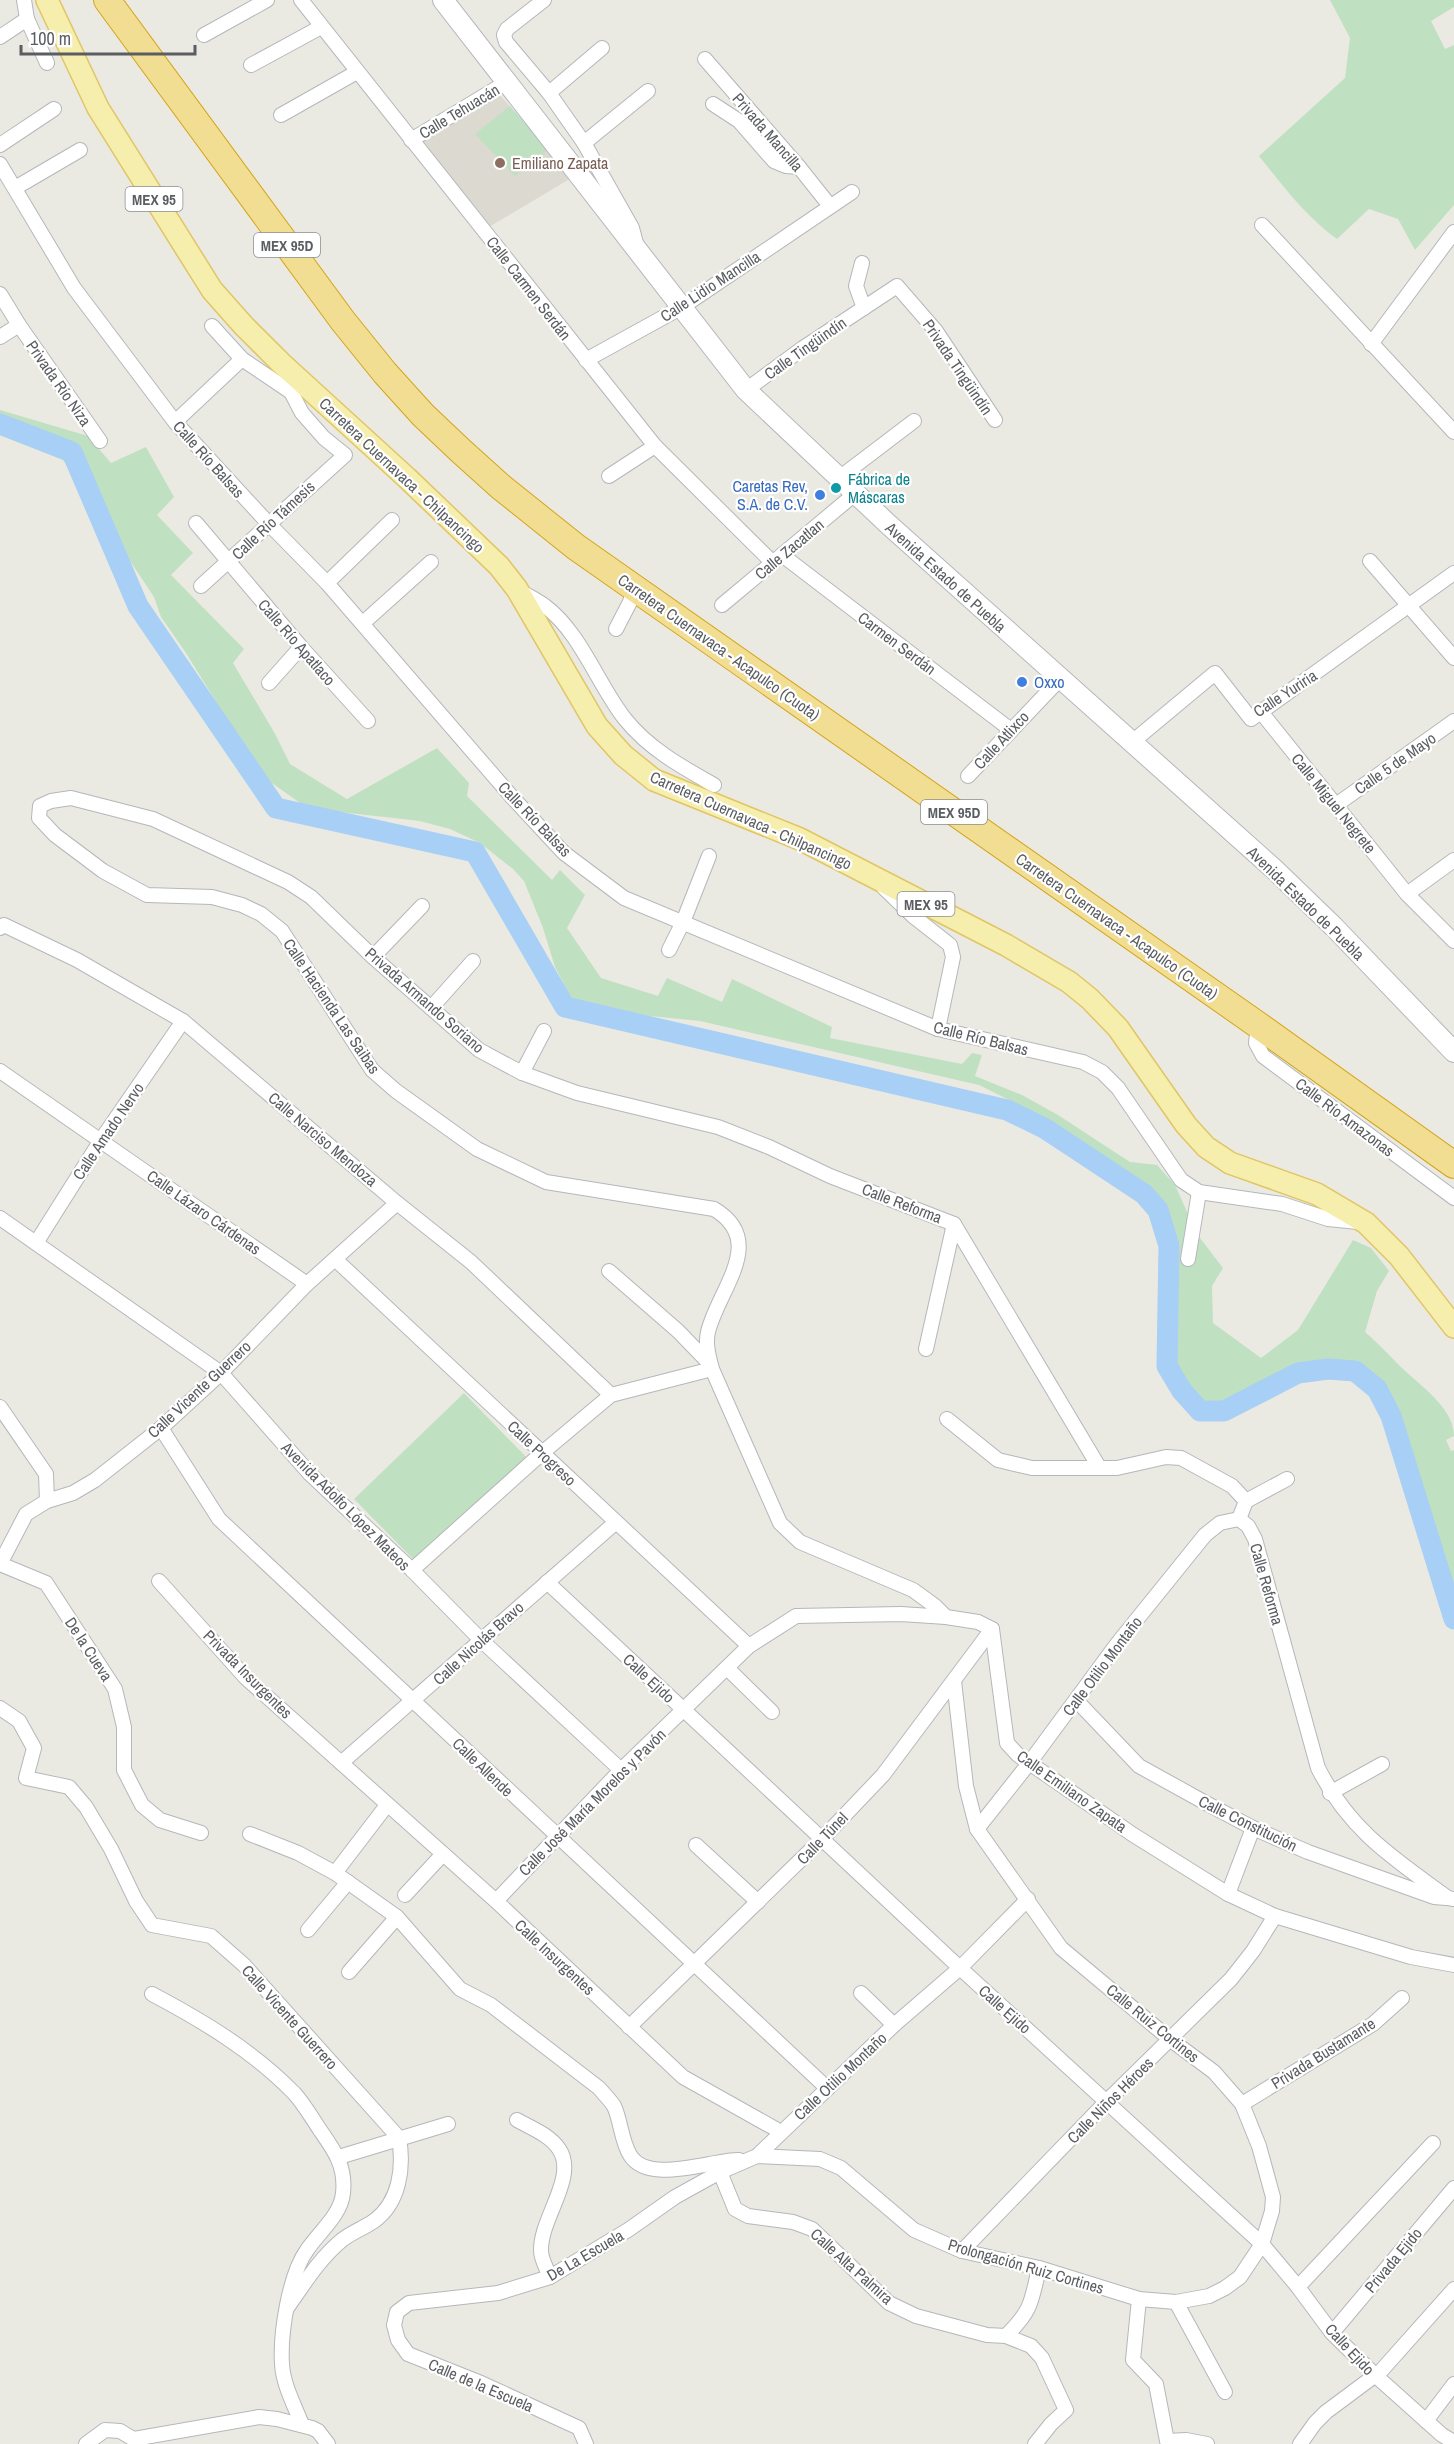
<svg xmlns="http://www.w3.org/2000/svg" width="1454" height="2444" viewBox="0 0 1454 2444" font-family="'Archivo Narrow',sans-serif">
  <rect width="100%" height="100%" fill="#ebeae2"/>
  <!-- education -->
  <polygon fill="#dbd9d0" points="498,93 573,177 489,227 420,139"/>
  <!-- green -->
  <g fill="#c0e0c2">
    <path d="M1330 0H1454V7L1431 21 1445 49 1454 45V205L1415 250 1398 219 1369 209 1337 239C1306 217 1283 186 1259 156L1345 78 1350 38Z"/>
    <polygon points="510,106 548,150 515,176 475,134"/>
    <path d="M0 410 88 436 111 463 146 447 174 497 157 515 193 553 171 575 244 649 233 663 274 732 290 764 347 799 437 748 469 783 467 796 552 880 560 870 585 895 567 928 601 978 658 996 667 978 722 1002 732 979 832 1027 830 1038 962 1064 972 1053 982 1055 975 1076 1022 1095 1058 1115 1130 1162 1157 1165 1175 1185 1197 1234 1223 1268 1212 1286 1213 1323 1261 1358 1298 1330 1353 1240 1371 1248 1389 1271 1377 1291 1365 1332C1376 1341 1385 1351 1395 1361 1414 1382 1454 1405 1454 1436L1446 1440 1451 1451 1454 1450V1601L1399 1423 1386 1400 1368 1384 1354 1374 1336 1367H1316L1288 1376 1261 1393 1228 1407 1197 1411 1175 1398 1166 1374 1165 1342 1175 1259 1168 1229 1153 1207 1043 1117 979 1085 700 1021 650 1016 572 1000 555 967 543 928 524 881 513 869 480 843 450 829 420 821 340 812 303 805 269 781 253 762 186 653 161 617 154 597 63 460 0 435Z"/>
    <polygon points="464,1393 529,1460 419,1565 354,1499"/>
  </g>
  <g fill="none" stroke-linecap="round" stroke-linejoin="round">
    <!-- river -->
    <polyline stroke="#a8cff5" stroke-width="21" points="0,424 72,452 138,606 276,808 475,852 565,1007 1007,1110 1044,1128 1079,1151 1144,1194 1158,1210 1169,1246 1167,1366 1182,1391 1200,1411 1224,1411 1298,1373 1328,1369 1355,1371 1377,1389 1391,1416 1454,1619"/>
    <!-- street casing -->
    <g stroke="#b4b7bb" stroke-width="16">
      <g id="street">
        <polyline points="24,0 27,19 47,63"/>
        <polyline points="301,0 655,446 773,563"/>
        <polyline points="544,0 507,29 504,35 506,42 549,93 584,143 632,228 636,243"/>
        <polyline points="204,35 267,0"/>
        <polyline points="0,37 27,19"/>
        <polyline points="705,59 799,167 830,206"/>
        <polyline points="251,65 321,27"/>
        <polyline points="549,93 602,48"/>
        <polyline points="713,104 739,121 774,161 786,166 799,167"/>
        <polyline points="281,115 357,72"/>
        <polyline points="411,140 507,82"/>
        <polyline points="584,143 648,91"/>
        <polyline points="0,145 54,109"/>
        <polyline points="0,164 74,288 175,422 268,523 327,583 512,797 564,853 624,898 938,1029 1083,1062 1102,1072 1118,1088 1181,1180 1199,1192 1282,1204 1328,1219 1358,1222"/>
        <polyline points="15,188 80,150"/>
        <polyline points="1262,225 1454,432"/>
        <polyline points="862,263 856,286 864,308"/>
        <polyline points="0,294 19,325 100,441"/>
        <polyline points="0,337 19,325"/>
        <polyline points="1371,344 1454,232"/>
        <polyline points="586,360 682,307 852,192"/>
        <polyline points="746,390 803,348 897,286 936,331 995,420"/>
        <polyline points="175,422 242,359"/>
        <polyline points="609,476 655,446"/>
        <polyline points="839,478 914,421"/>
        <polyline points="196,523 301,647 368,721"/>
        <polyline points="782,555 1011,730"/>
        <polyline points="1370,561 1454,658"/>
        <polyline points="327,583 392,520"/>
        <polyline points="201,586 345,455 324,438 302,413 291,392 242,359 212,326"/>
        <path d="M521 592C529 596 538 601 545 606 581 633 598 685 625 719 649 749 682 767 714 785"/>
        <polyline points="722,605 856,493"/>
        <polyline points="363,623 431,562"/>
        <polyline points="616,629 630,602 634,588"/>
        <polyline points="269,683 301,647"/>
        <polyline points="1261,712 1407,894 1454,941"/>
        <polyline points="1131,743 1215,673 1251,719 1454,573"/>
        <polyline points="968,776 1060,679"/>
        <polyline points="1336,805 1454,721"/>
        <polyline points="884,888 913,916 950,945 953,957 938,1029"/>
        <polyline points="1407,894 1454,860"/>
        <polyline points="0,928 4,925 77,960 183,1021 397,1203 471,1262 611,1395"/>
        <polyline points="669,950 683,922 709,856"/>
        <polyline points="373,957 422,906"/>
        <polyline points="431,1008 473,961"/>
        <polyline points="1258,1025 1256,1043 1263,1056 1454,1198"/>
        <polyline points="0,1071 307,1284"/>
        <polyline points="522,1073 544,1031"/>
        <polyline points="0,1218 221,1373 310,1474 412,1570 480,1639 621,1770"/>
        <polyline points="36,1243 101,1140 183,1021"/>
        <polyline points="1188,1259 1199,1192"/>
        <polyline points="336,1260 749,1646"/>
        <polyline points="609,1271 678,1331 709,1363"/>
        <polyline points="926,1349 954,1224"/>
        <polyline points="0,1407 46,1474 47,1501"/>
        <polyline points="947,1419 998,1460 1032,1468 1117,1468 1166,1457 1181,1458 1232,1486 1246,1501 1239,1519"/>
        <polyline points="161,1428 219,1519 827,2088"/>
        <path d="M1099 1467 954 1224 830 1176 769 1147 718 1127 577 1093 522 1073 479 1050 373 957 311 897 288 882 153 819 71 798 51 801 40 806 39 818 55 835 103 871 147 895 212 897 242 905 261 914 282 931 372 1070 396 1091 477 1149 546 1182 714 1209C768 1241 718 1290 708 1332 705 1344 709 1357 712 1369L780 1523 800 1542 913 1590 935 1606 946 1617 978 1622 992 1629 1007 1743 1018 1755 1132 1834 1228 1894 1275 1916 1411 1957 1454 1965"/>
        <polyline points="1246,1501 1287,1479"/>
        <path d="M1239 1519 1248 1526 1255 1539 1318 1768C1349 1830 1393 1858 1448 1898L1454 1899"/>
        <polyline points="0,1564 26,1514 47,1501 73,1493 95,1480 161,1428 221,1373 307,1284 397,1203"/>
        <polyline points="0,1564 46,1583 115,1689 124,1727 124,1770 142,1805 160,1820 201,1833"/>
        <polyline points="412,1570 542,1453 611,1395 712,1369"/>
        <polyline points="159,1581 246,1678 496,1901 683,2077 781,2132"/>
        <polyline points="547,1582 960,1968 1262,2244 1298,2287 1332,2333 1376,2376 1442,2435 1454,2442"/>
        <polyline points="727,1668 772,1712"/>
        <polyline points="1076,1700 1139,1766 1204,1802 1253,1828 1308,1852 1434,1897 1446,1898"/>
        <path d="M0 1708 19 1721 34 1748 26 1778 69 1787 86 1807 111 1849 136 1901 152 1925 211 1936 244 1965 399 2138C404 2167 400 2202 374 2221 364 2228 352 2232 342 2240 319 2259 304 2284 287 2308"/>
        <polyline points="341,1763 615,1523"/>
        <polyline points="1330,1793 1382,1764"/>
        <polyline points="977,1829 1030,1762 1117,1644 1205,1535 1220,1523 1239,1519"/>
        <path d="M250 1834 298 1853 335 1873 397 1917 460 1989 491 2005 599 2088C604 2094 610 2100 614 2106 621 2121 621 2140 630 2155 648 2185 710 2160 739 2160"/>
        <polyline points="696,1845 758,1902"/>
        <polyline points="335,1873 387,1805"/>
        <polyline points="1228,1894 1253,1828"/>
        <polyline points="405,1895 443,1854"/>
        <polyline points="496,1901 621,1770 749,1646 796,1616 901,1614 946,1617"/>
        <polyline points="308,1930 348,1882"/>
        <polyline points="349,1972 397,1917"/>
        <polyline points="861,1993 894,2025"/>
        <path d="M152 1994C203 2021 253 2051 294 2093 304 2104 312 2118 320 2130 334 2150 346 2166 343 2193 341 2215 319 2232 307 2250 289 2275 280 2334 282 2364 283 2385 295 2406 302 2425"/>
        <polyline points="629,2027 822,1839 883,1775 992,1629"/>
        <polyline points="1242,2104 1373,2024 1402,1998"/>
        <path d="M517 2120C531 2128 550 2135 559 2149 578 2177 540 2218 541 2251 541 2259 547 2269 550 2277"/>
        <polyline points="757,2156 894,2025 960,1968 1028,1899"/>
        <polyline points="339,2157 448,2124"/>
        <polyline points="720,2172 735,2209 748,2216 793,2222 812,2229 889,2303 916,2316 987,2335 1006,2336 1031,2346 1042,2358 1066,2410 1051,2424 1035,2444"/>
        <polyline points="962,2251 1107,2101 1231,1979 1253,1951 1275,1916"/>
        <polyline points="1298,2287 1433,2143"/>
        <polyline points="1139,2299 1133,2360 1156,2384 1167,2441 1186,2440 1207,2444"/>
        <polyline points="1176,2302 1225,2392"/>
        <polyline points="1332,2333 1454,2188"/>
        <path d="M1006 2336C1032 2310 1031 2303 1039 2268"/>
        <polyline points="1426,2421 1454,2384"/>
        <polyline points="134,2439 259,2417 277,2419 312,2428 318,2431 328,2444"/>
        <polyline points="86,2444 105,2430 120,2431 140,2443"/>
        <polyline points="586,2444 579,2428 481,2383 408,2354 398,2340 394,2325 397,2312 409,2303 498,2293 550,2277 628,2230 675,2197 720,2172 757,2156 820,2159 841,2168 914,2230 962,2251 1039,2268 1139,2299 1176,2302 1209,2296 1225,2288 1240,2277 1262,2244 1272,2211 1273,2197 1259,2146 1242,2104 1214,2072 1171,2040 1061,1948 977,1829 966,1786 954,1681"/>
        <polyline points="1300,2444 1315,2423 1326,2412 1381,2371 1454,2289"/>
      </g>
    </g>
    <!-- secondary casing -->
    <g stroke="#b3b6bb" stroke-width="22">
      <polyline id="secondary" points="443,0 746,390 889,525 1274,869 1334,927 1454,1052"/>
    </g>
    <!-- primary casing -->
    <g stroke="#e1c565" stroke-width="24">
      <polyline id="primary" points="47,0 98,108 212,290 243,325 281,363 407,478 499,566 517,589 597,726 623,755 654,780 800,839 1006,945 1069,982 1090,999 1118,1028 1186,1125 1206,1147 1230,1163 1317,1194 1366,1223 1399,1256 1454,1327"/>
    </g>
    <!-- highway casing -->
    <g stroke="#d5a418" stroke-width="28">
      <polyline id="highway" points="107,0 343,321 385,373 423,415 461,451 501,487 576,547 1258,1025 1454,1165"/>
    </g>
    <!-- street -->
    <use href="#street" stroke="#fff" stroke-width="14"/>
    <!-- secondary -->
    <use href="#secondary" stroke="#fff" stroke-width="20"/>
    <!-- primary -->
    <use href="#primary" stroke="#f6eeac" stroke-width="21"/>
    <!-- highway -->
    <use href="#highway" stroke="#f1de93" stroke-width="26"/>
  </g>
  <!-- markers -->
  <circle fill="#8d6e63" stroke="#fff" stroke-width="2" cx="500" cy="163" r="6"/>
  <circle fill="#0f9aa8" stroke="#fff" stroke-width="2" cx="836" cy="488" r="6"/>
  <g fill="#3f7fe0" stroke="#fff" stroke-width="2">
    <circle cx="820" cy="495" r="6"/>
    <circle cx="1022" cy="682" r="6"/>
  </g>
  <g text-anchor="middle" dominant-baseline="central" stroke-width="4.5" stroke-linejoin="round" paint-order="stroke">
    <!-- shield labels -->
    <g fill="#fff" stroke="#8c8e90" stroke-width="1.5">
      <rect x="125.5" y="187" width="57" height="24" rx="4.5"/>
      <rect x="254" y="233" width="66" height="24" rx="4.5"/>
      <rect x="921" y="800" width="66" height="24" rx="4.5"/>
      <rect x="897.5" y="892" width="57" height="24" rx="4.5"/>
    </g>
    <g font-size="15" font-weight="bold" fill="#5a5d61">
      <text x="154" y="199">MEX 95</text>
      <text x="287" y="245">MEX 95D</text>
      <text x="954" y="812">MEX 95D</text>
      <text x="926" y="904">MEX 95</text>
    </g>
    <!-- street labels -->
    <g font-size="16" fill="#5a5d61" stroke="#fff">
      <text transform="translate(459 111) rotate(-31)">Calle Tehuacán</text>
      <text transform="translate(768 132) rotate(49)">Privada Mancilla</text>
      <text transform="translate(710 286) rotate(-33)">Calle Lidio Mancilla</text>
      <text transform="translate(529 288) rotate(52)">Calle Carmen Serdán</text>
      <text transform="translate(805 348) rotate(-35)">Calle Tingüindín</text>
      <text transform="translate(958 367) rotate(56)">Privada Tingüindín</text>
      <text transform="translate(59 383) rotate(55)">Privada Río Niza</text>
      <text transform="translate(209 459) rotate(48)">Calle Río Balsas</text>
      <text transform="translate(402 475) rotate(43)">Carretera Cuernavaca - Chilpancingo</text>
      <text transform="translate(273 520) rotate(-43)">Calle Río Támesis</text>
      <text transform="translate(789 549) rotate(-40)">Calle Zacatlan</text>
      <text transform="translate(946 577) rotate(42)">Avenida Estado de Puebla</text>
      <text transform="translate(297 642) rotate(49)">Calle Río Apatlaco</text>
      <text transform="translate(897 643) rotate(37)">Carmen Serdán</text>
      <text transform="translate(719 647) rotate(35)">Carretera Cuernavaca - Acapulco (Cuota)</text>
      <text transform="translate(1285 693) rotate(-33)">Calle Yuriria</text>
      <text transform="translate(1001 740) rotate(-47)">Calle Atlixco</text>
      <text transform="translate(1395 763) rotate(-35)">Calle 5 de Mayo</text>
      <text transform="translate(1334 803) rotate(51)">Calle Miguel Negrete</text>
      <text transform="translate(535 819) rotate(46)">Calle Río Balsas</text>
      <text transform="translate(751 820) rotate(24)">Carretera Cuernavaca - Chilpancingo</text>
      <text transform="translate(1306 903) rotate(44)">Avenida Estado de Puebla</text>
      <text transform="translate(1117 926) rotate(35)">Carretera Cuernavaca - Acapulco (Cuota)</text>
      <text transform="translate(425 1000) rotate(41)">Privada Armando Soriano</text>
      <text transform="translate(332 1006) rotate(56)">Calle Hacienda Las Saibas</text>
      <text transform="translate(981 1038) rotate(14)">Calle Río Balsas</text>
      <text transform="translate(1345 1117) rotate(37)">Calle Río Amazonas</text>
      <text transform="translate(108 1131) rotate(-56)">Calle Amado Nervo</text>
      <text transform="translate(323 1139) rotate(40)">Calle Narciso Mendoza</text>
      <text transform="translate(902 1203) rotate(21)">Calle Reforma</text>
      <text transform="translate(204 1212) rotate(35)">Calle Lázaro Cárdenas</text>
      <text transform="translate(199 1389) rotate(-43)">Calle Vicente Guerrero</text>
      <text transform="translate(542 1453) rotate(43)">Calle Progreso</text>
      <text transform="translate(346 1506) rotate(45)">Avenida Adolfo López Mateos</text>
      <text transform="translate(1267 1584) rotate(74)">Calle Reforma</text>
      <text transform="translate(478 1643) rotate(-42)">Calle Nicolás Bravo</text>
      <text transform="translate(89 1649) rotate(57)">De la Cueva</text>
      <text transform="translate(1102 1666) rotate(-53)">Calle Otilio Montaño</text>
      <text transform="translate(248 1674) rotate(45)">Privada Insurgentes</text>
      <text transform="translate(649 1678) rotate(43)">Calle Ejido</text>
      <text transform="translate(483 1767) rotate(44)">Calle Allende</text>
      <text transform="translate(1072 1791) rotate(35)">Calle Emiliano Zapata</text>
      <text transform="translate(592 1802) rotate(-45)">Calle José María Morelos y Pavón</text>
      <text transform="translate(1248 1823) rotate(26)">Calle Constitución</text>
      <text transform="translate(822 1838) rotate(-46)">Calle Túnel</text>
      <text transform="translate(555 1957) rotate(43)">Calle Insurgentes</text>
      <text transform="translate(1005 2009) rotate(42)">Calle Ejido</text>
      <text transform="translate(290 2017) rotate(48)">Calle Vicente Guerrero</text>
      <text transform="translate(1153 2023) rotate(39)">Calle Ruiz Cortines</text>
      <text transform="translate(1323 2053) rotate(-32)">Privada Bustamante</text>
      <text transform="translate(840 2076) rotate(-43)">Calle Otilio Montaño</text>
      <text transform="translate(1110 2100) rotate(-45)">Calle Niños Héroes</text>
      <text transform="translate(585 2255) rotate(-30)">De La Escuela</text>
      <text transform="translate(1393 2260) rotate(-50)">Privada Ejido</text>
      <text transform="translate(852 2266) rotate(42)">Calle Alta Palmira</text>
      <text transform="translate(1026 2266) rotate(16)">Prolongación Ruiz Cortines</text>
      <text transform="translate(1350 2349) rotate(47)">Calle Ejido</text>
      <text transform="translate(481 2385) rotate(23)">Calle de la Escuela</text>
    </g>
    <!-- education labels -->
    <g font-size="16" fill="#785e54" stroke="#fff" text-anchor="start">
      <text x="512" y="163">Emiliano Zapata</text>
    </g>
    <!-- culture labels -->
    <g font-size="16" fill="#0d838f" stroke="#fff" text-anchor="start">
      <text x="848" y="479">Fábrica de<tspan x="848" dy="18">Máscaras</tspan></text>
    </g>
    <!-- shop labels -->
    <g font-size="16" fill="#366cbe" stroke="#fff" text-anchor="end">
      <text x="808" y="486">Caretas Rev,<tspan x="808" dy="18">S.A. de C.V.</tspan></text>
      <text x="1034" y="682" text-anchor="start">Oxxo</text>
    </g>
  </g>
  <!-- scale -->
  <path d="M21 45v9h174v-9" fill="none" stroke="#5a5d61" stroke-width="3"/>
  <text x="30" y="45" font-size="18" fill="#5a5d61" stroke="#ffffff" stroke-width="4.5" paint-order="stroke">100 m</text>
</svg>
